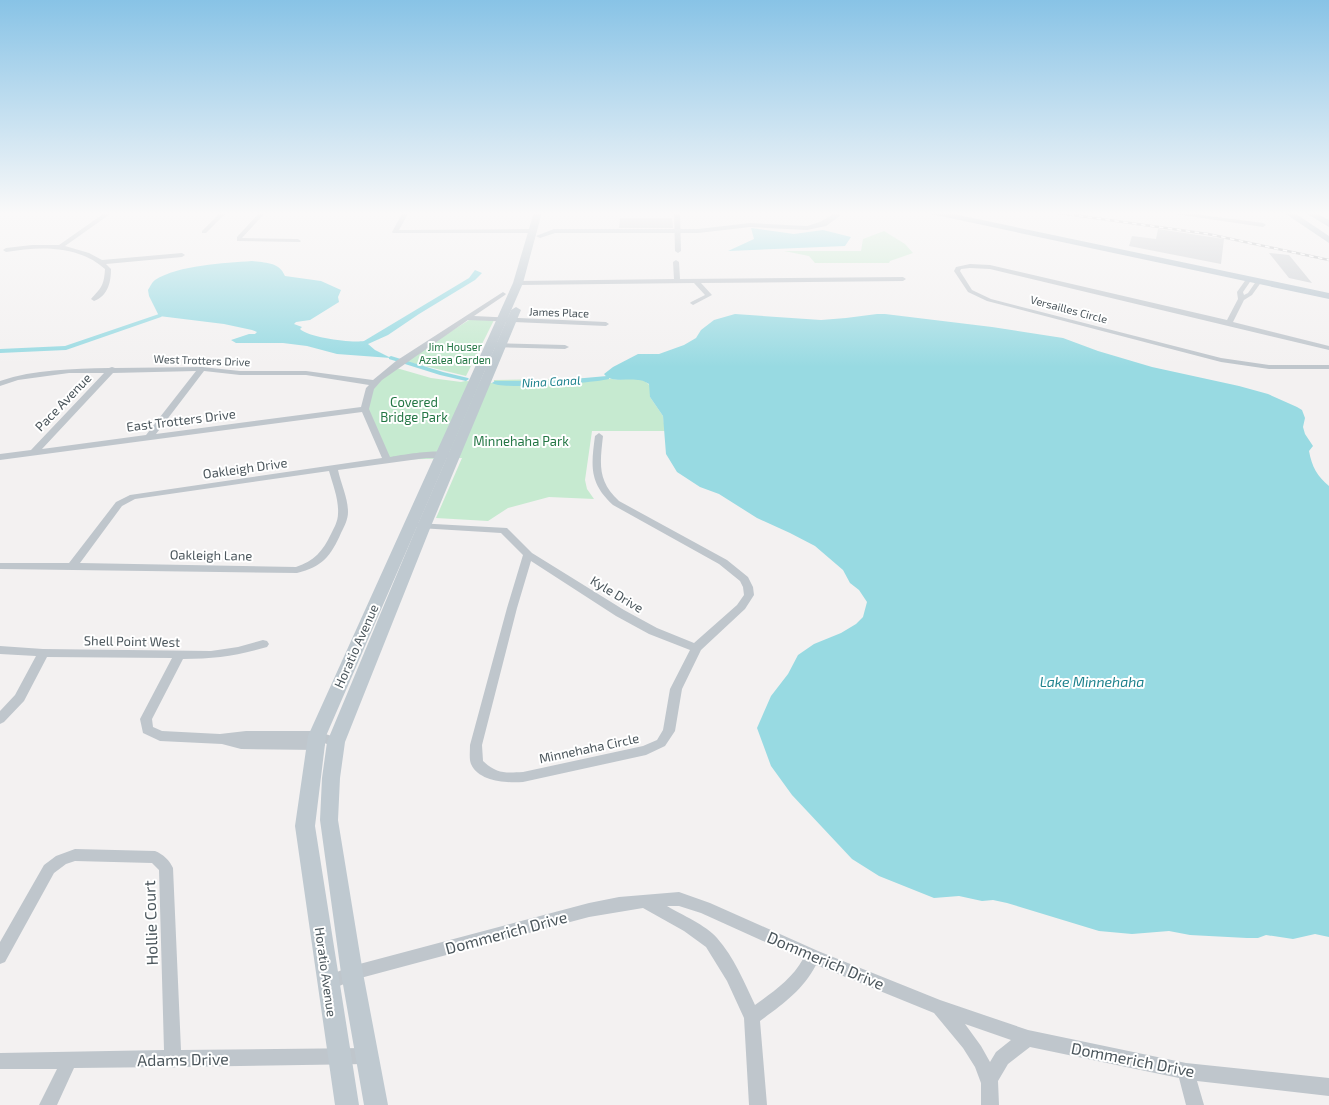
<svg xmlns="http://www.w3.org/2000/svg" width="1329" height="1105" viewBox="0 0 1329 1105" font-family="'Exo 2',sans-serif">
  <rect width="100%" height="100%" fill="#f3f1f1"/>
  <!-- green -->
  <g fill="#c6ead0">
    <polygon points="884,231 905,244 913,253 890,261 889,263 815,263 809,256 784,251 861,251 863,239"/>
    <polygon points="469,320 494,320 466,376 404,361"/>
    <path d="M393 367 431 378 461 382 465 381 494 383V380L607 378C621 383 640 372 650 386V397L663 416 665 431H592L585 480 587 489 594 499 549 497 508 508 488 521 436 518 462 458 387 460 366 404 367 396Z"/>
  </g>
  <!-- water -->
  <g fill="#98dae2">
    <polygon points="751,228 794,234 823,230 851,237 845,246 728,251 754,239"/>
    <path d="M252 261C267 263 279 262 285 276L321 281 341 290 338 297 339 302 310 320 296 322 294 324 302 327 300 329C310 338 351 343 364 341L469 278 475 270 482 273 475 280 419 314 388 335 368 344 375 350 391 358 337 354 307 346 283 343H236L231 340 249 334H255L257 332 252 330 224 324 159 316 149 296 148 290C150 287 152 282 155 280 179 265 224 263 252 261Z"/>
    <path d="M735 314 821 320 846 318 877 314H885L992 327 1063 338 1098 351 1152 367 1239 386 1268 394 1297 407 1302 410 1305 418 1303 427 1305 434 1313 446 1309 451C1312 467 1317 476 1329 486V937L1315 934 1293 939 1266 935 1258 938H1247L1190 935 1169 931 1132 934 1099 931 1007 903 993 900 982 901 959 896 934 898 879 876 852 859 792 795 771 766 757 728 771 696 788 674 798 655 814 644 841 633 856 624 863 617 867 602 859 590 850 583 843 570 815 546 790 533 757 518 719 494 700 487 677 472 666 454 663 416 650 397 649 384C635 374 613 386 604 374L613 367 638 354H659L684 345 696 338 701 330 714 320Z"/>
  </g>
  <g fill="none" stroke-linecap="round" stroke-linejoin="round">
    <!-- canal -->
    <g fill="#98dae2" fill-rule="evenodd">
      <polygon points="159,314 162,316 161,317 66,350 0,353 0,349 65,346"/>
      <polygon points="391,356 443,372 468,378 469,379 466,381 440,375 389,359 389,357"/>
      <path d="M607 376 609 377V379C594 383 501 390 492 383L495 381H551Z"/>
    </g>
  </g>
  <!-- building -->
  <g fill="#cbcfd3">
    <polygon points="620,218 672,218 673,228 619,228"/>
    <polygon points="1158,229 1224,239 1221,264 1129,246 1132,236 1156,239"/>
    <polygon points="1269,253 1289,255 1312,283 1289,278"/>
  </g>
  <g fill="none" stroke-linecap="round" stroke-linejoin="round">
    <!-- street -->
    <g fill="#bfc6cc" fill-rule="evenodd">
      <path d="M106 212H113L65 246 89 253 102 260 182 253 185 255 182 257 106 264 111 269C111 282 108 296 94 301L91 299C101 288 104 286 105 269 78 245 40 246 6 252L3 250 6 248 32 245H59Z"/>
      <polygon points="221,212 227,212 206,233 202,233 202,231"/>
      <polygon points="260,212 266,212 242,238 298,239 301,241 300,242 237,241 237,237"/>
      <polygon points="403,212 409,212 399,230 532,229 535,231 532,233 393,233 392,232"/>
      <polygon points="674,212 680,212 681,251 678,253 675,251"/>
      <polygon points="1162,212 1179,212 1263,223 1266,225 1263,227"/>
      <polygon points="676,260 679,262 680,279 903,277 906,279 903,281 701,283 712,295 693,305 690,303 691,302 705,295 694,283 518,285 515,283 518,281 674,279 673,262"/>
      <polygon points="970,264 990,265 1227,320 1238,299 1237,292 1247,278 1252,279 1243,292 1244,295 1248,293 1257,280 1261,280 1262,281 1252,295 1244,300 1233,322 1329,346 1329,350 990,269 970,268 961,269 960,271 972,290 991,299 1221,358 1269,365 1329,365 1329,369 1269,369 1221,362 987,301 968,292 954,271 956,267"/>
      <path d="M503 292 506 294 505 295 474 316 606 322 609 324 606 326 468 320 382 380 374 389 369 409 390 457C402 455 444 447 452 455L448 458H426L338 470C341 484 348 498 348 512 348 520 344 527 341 533 331 556 322 567 297 573L0 569V563H69L116 502 130 495 382 458 362 412 0 460V454L31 450 104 373H69L18 380 0 386V381C35 369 72 369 109 368L112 367 115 368 202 367 240 371H306L373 380 396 361ZM196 371 146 435 42 449 113 373ZM204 371 240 375H306L369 385 366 388 361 407 156 434ZM329 471C333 485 339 500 338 514 338 521 334 528 331 534 323 551 314 561 296 567L80 563 122 506 135 499Z"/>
      <polygon points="490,343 565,345 569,347 565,349 493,347 489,345"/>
      <path d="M599 433 603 436C600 463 597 481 619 501L727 560 748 577 753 587 754 595 745 609 701 650 682 689 675 731 665 746 646 755 523 782C507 783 479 782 471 764 469 759 470 751 470 745L507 608 523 555 501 533 419 528 414 525 416 523 507 528 532 553 624 610 657 628 694 643 737 605 744 595 743 587 740 581 719 564 613 505C589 483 591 466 595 436ZM531 561 616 616 649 634 690 650 670 689 663 730 657 740 643 746 523 772C505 773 497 774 483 761L482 745 517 608Z"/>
      <path d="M263 640 267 641 269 644 267 647C236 656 215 659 183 659L152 719 153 727 162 731 220 734 246 731H317L340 739 342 742 340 745 336 747 324 743 325 745 323 748 319 750 241 749 222 744 160 741 143 733 140 719 172 658 47 657 24 701 4 722 0 724V711L15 695 36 656 0 654V646L43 649 211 651 238 647Z"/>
      <path d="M75 849 155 851C163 854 170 861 173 868L181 1050 367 1048 373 1050 375 1056 373 1062 367 1064 176 1067 173 1068 170 1067 74 1068 57 1105H39L57 1069H0V1053L164 1050 159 870 152 863 75 861 66 864 54 873 5 962 0 964V942L44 865 56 856Z"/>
      <path d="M679 892 710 903 818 951 940 1000 1028 1030 1186 1063 1329 1078V1096L1197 1081 1204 1105H1186L1179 1078 1030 1047 1008 1064 998 1081 999 1105H981V1083L975 1067 963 1048 934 1013 816 965C802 991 783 1004 760 1021L767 1105H749L744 1018 727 981 706 947 684 931 643 908 589 917 353 980 328 991 322 988 320 983 322 978 352 966 589 903 619 897ZM667 906H679L701 913 803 959C792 979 773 992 755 1005 744 982 734 957 717 938 706 925 682 915 667 906ZM965 1024 1011 1040 996 1052 990 1062 981 1046Z"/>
    </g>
    <!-- secondary -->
    <g fill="#bfc9d0" fill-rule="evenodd">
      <polygon points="534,212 542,212 523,283 326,736 315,826 359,1105 335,1105 295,826 308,736 513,283"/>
      <polygon points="832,212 840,212 840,216 826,226 807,230 750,227 698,233 555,233 540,238 536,236 554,229 698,229 750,223 807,226 820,222 832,215"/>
      <polygon points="516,307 521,310 431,526 345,742 340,778 338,820 363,973 388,1105 364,1105 341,973 320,820 322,778 327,742 417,526 511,310"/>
    </g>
    <!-- primary -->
    <g fill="#b4c2cc" fill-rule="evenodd">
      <polygon points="927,212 944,212 1329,293 1329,299 931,214"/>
      <polygon points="1283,212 1293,212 1329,236 1329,243"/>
      <polygon points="1304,212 1314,212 1329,220 1329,227"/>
    </g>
    <!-- rail casing -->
    <g stroke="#b4b7ba" stroke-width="2.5">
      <polyline id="rail" points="1052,212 1208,234 1329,260"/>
    </g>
    <!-- rail -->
    <use href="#rail" stroke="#fff" stroke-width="1.5" stroke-dasharray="4.5" stroke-linecap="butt"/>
  </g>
  <!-- sky -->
  <linearGradient id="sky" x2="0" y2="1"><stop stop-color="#88c3e6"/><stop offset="0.58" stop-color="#faf9f9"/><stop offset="1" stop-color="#faf9f9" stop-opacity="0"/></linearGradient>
  <rect width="1329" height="367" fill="url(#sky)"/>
  <g text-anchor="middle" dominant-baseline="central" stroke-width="4" stroke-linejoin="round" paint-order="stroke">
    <!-- far-street labels -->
    <g font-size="11" fill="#4b565c" stroke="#fff">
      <text transform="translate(1069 309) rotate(15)">Versailles Circle</text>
      <text transform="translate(559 312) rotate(2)">James Place</text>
      <text transform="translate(202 360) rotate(2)">West Trotters Drive</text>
    </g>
    <!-- far-park labels -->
    <g font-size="11" fill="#237644" stroke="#fff">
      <text x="455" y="346">Jim Houser<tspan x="455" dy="13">Azalea Garden</tspan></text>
    </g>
    <!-- far-water labels -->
    <g font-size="12" font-style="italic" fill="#1e828e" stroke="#fff">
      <text transform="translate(551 381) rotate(-3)">Nina Canal</text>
    </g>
    <!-- street labels -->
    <g font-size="13" fill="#4b565c" stroke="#fff">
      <text transform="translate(63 402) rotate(-46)">Pace Avenue</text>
      <text transform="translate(181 420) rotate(-7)">East Trotters Drive</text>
      <text transform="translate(245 468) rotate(-8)">Oakleigh Drive</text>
      <text transform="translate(211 555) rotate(1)">Oakleigh Lane</text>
      <text transform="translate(617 594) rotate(31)">Kyle Drive</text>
      <text transform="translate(132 641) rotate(1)">Shell Point West</text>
      <text transform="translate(356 646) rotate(-66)">Horatio Avenue</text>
      <text transform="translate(589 748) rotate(-12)">Minnehaha Circle</text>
      <text transform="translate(326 972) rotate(82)">Horatio Avenue</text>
    </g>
    <!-- park labels -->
    <g font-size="13" fill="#237644" stroke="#fff">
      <text x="414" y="402">Covered<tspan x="414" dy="15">Bridge Park</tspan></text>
      <text x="521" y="441">Minnehaha Park</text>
    </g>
    <!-- water labels -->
    <g font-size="14" font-style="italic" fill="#1e828e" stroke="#fff">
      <text x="1092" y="681">Lake Minnehaha</text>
    </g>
    <!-- near-street labels -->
    <g font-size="16" fill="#4b565c" stroke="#fff">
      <text transform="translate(150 923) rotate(-92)">Hollie Court</text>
      <text transform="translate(506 932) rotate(-15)">Dommerich Drive</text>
      <text transform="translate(826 960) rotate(23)">Dommerich Drive</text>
      <text transform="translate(183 1059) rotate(-1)">Adams Drive</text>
      <text transform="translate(1133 1059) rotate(11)">Dommerich Drive</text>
    </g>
  </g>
</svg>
